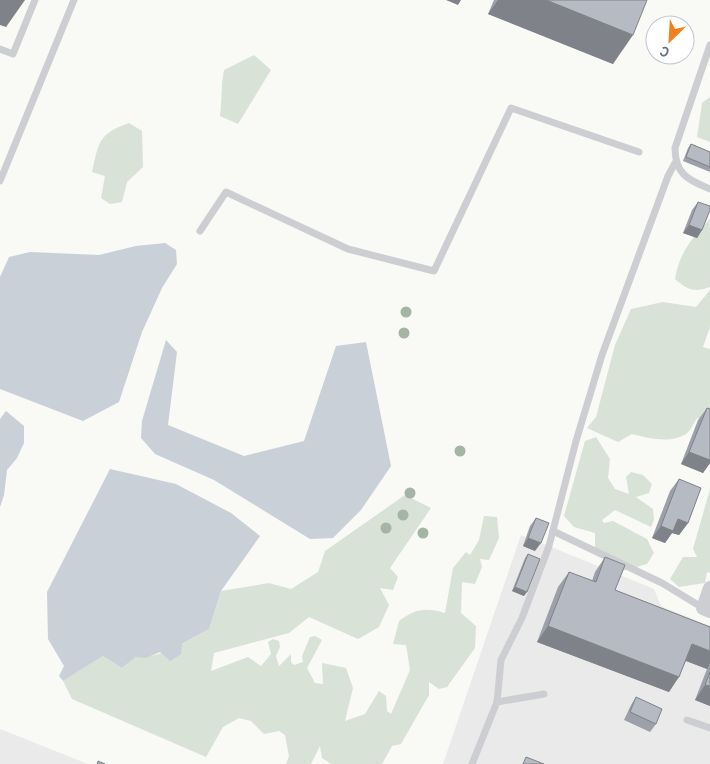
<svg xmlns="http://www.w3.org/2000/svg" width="710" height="764" viewBox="0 0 710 764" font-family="Overpass,sans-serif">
  <rect width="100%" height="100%" fill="#f9f9f6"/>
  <!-- built -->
  <g fill="#eaeaea">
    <polygon points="530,526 543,531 539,542 654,589 661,606 710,626 710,764 443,764 521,535 526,537"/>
    <polygon points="0,729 88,764 0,764"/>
  </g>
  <!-- green -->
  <g fill="#d9e2d7">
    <path d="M254 55 271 70 238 124 220 116C222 100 221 85 224 70Z"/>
    <polygon points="710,97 710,142 697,137 702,103"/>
    <path d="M129 123 142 131 143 167 127 182 122 202 110 204 101 198 105 176 92 172C99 142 98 134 129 123Z"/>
    <path d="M710 219V287C694 293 688 290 675 279 679 253 692 238 710 219Z"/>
    <path d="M710 290V327L703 347 710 349V420L697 418C694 423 690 431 686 434 671 444 647 438 632 434L618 442 587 428 596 417 615 345 631 309 663 302 696 307Z"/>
    <polygon points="596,437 610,459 608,478 615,489 629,494 626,477 631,472 643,475 652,484 649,493 636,497 653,509 654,520 651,527 615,510 602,520 604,523 613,521 647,539 654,553 647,564 622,571 609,559 595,553 595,533 574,527 564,516 585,441"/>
    <polygon points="710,489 710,573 707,572 705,583 679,587 670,579 683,557 697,557 693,549"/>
    <path d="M405 495 431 508 390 568 398 577 393 590 380 588 389 605 379 627 358 639 309 617 289 633 214 653 211 671 248 657 261 666 271 654 268 642 273 639 279 641 280 647 276 656 279 666 291 654V662L294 665 303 662 302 656 310 637 315 636 322 640 307 668 315 683 323 684 322 663 346 668 353 688 345 721 365 714 379 691 386 696 387 711 391 714 410 670 406 645 393 644 399 621C415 609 425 607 445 613L453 568 466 552 470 555 479 540 484 516 497 517 499 538 489 560 480 559 482 567 475 584 462 582 461 613 476 626 475 648 447 687 439 689 429 682V695L401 744 392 746 382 764H331L322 758 320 746 311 764H286L289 756 285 735 279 731 264 734 251 721 239 718 223 727 206 757 72 699 63 681 103 656 122 668 136 657C160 659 188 641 209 629L221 591 269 583 291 589 318 572 325 551Z"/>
  </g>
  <!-- water -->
  <g fill="#c9d0d7">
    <polygon points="165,243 176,250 177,264 162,288 142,332 119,402 83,421 0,389 0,277 9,257 30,252 99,255 136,246"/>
    <polygon points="166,340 177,352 168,425 244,456 304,441 336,346 366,342 391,466 361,510 333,538 310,539 214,480 155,454 141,438 142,421"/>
    <polygon points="6,411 24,426 24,443 17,458 7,470 4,495 0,507 0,419"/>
    <polygon points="110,469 176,484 231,513 260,536 221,591 209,629 182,644 181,654 170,661 160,652 146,658 136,657 122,668 103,656 63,681 59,676 64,666 48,639 47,592"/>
  </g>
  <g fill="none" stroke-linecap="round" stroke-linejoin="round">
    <!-- service -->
    <g stroke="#ccced2" stroke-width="7">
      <path d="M710 45 675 148C675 174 688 180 710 189"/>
      <polyline points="0,49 13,54 35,0"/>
      <polyline points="0,181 74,0"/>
      <polyline points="200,231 226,192 348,249 434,271 511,108 639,152"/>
      <polyline points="553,531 662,583 703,608"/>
      <polyline points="497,702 544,694"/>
      <polyline points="687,720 710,728"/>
      <polyline points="472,764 497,702 501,660 522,618 549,546 576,441 602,355 668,176 675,163"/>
    </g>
    <!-- minor -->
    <polyline stroke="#ccced2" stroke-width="14" points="710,588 703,608 710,611"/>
  </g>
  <!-- trees -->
  <g fill="#a5b4a5">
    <circle cx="406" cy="312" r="5.5"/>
    <circle cx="404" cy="333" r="5.5"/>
    <circle cx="460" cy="451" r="5.5"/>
    <circle cx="410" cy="493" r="5.5"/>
    <circle cx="403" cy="515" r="5.5"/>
    <circle cx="386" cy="528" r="5.5"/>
    <circle cx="423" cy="533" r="5.5"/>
  </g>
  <!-- wall -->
  <g fill="#9ca0a8">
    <polygon points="494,0 647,0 613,64 488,14"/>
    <polygon points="691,144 710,152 710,172 683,161 688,148"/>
    <polygon points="698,202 702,230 697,238 683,233 692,210"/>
    <polygon points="707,408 710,409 710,463 703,473 681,464 698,420"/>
    <polygon points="679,479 688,523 679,535 672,533 665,543 652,538 670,491"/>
    <polygon points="536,518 535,551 523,546 530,526"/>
    <polygon points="528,554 524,596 512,591 525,558"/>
    <polygon points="605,557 615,590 710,627 710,706 695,700 707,669 686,661 669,692 537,642 558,587 569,572 592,581 595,572"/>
    <polygon points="636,697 656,724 650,732 624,720 631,705"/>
  </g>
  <!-- shaded-wall -->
  <g fill="#7f8288">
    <polygon points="0,0 25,0 6,27 0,25"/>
    <polygon points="446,0 461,0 458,5"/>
    <polygon points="498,0 546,0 633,35 613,64 488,14"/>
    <polygon points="689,225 702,230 697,238 683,233"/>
    <polygon points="689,452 710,460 710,463 703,473 681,464"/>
    <polygon points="678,519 688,523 679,535 672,533 665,543 652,538 661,526"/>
    <polygon points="528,538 541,543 535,551 523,546"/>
    <polygon points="515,587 527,592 524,596 512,591"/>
    <polygon points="548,626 679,677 669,692 537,642"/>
    <polygon points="692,644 710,651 710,664 707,669 681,659"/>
    <polygon points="705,685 710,686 710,706 695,700"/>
  </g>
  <!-- building -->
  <g fill="#b5bac3" stroke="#7f8288">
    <polygon points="546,0 647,0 633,35"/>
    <polygon points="691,144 710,152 710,167 686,157"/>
    <polygon points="698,202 710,206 710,210 702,230 689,225"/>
    <polygon points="707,408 710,409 710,460 689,452"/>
    <polygon points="679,479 701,488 688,523 678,519 673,531 661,526"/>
    <polygon points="536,518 549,523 541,543 528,538"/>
    <polygon points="528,554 540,559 527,592 515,587"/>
    <polygon points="605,557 625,565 615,590 710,627 710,651 692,644 679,677 548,626 569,572 596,582"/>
    <polygon points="710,672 710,686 705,685"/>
    <polygon points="636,697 662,709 656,724 630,712"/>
    <polygon points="526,757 544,764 523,764"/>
    <polygon points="98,761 105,764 97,764"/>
  </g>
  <!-- north arrow -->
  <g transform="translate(670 40) rotate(205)"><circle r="24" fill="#ffffff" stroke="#c1c6d0"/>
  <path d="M0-4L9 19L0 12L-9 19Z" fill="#f3801d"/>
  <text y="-8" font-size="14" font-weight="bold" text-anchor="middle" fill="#65718a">С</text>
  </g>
</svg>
